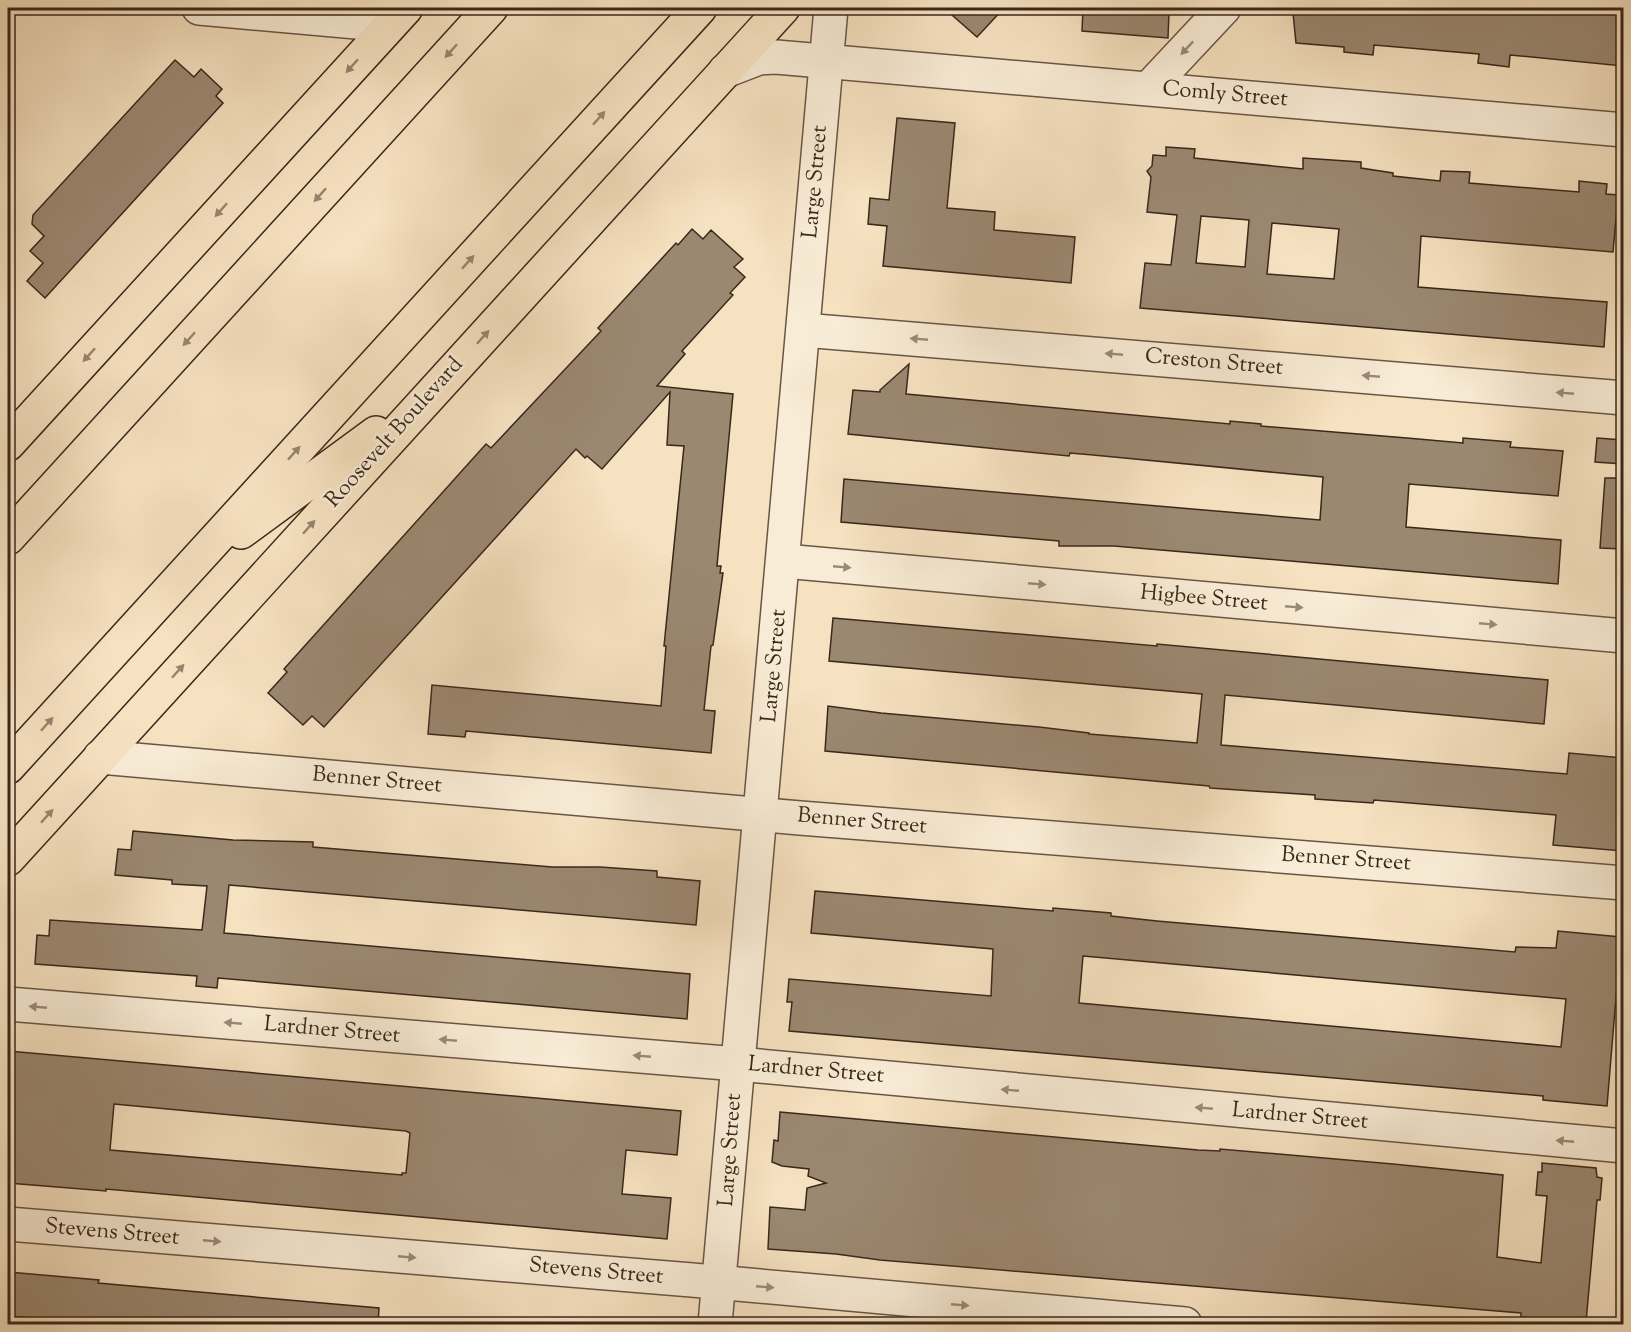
<svg xmlns="http://www.w3.org/2000/svg" width="1631" height="1332" viewBox="0 0 1631 1332" font-family="'Sorts Mill Goudy',serif">
  <rect width="100%" height="100%" fill="#f6e1c0"/>
  <filter id="stains"><feTurbulence type="fractalNoise" baseFrequency=".00333" numOctaves="4"/><feColorMatrix values="0 0 0 0 .2 0 0 0 0 .09 0 0 0 0 .02 0 0 0 .5 -.17"/></filter>
  <radialGradient id="worn" r=".72"><stop offset=".6" stop-color="#630" stop-opacity="0"/><stop offset="1" stop-color="#630" stop-opacity=".3"/></radialGradient>
  <!-- building -->
  <g fill="#9b8871" stroke="#39281b" stroke-width="1.5" fill-rule="evenodd">
    <polygon points="944,8 1004,8 977,37"/>
    <polygon points="1083,8 1167,8 1166,12 1169,12 1168,38 1082,31"/>
    <polygon points="1297,8 1337,10 1338,8 1575,8 1623,12 1623,66 1510,55 1509,67 1478,63 1479,54 1374,45 1373,55 1344,52 1344,47 1296,43 1293,13 1297,14"/>
    <polygon points="175,60 194,77 201,69 222,89 216,96 223,103 45,298 27,281 43,263 30,251 44,236 32,224 33,215"/>
    <polygon points="897,118 955,123 947,208 995,212 994,230 1075,237 1071,283 883,266 887,226 868,224 870,198 889,200"/>
    <path d="M1166 147 1195 149 1194 158 1303 169V158L1361 162V168L1393 173V176L1440 181 1441 171 1470 172 1469 183 1579 192V181L1607 184 1606 194 1618 195 1613 252 1421 236 1418 287 1607 302 1604 347 1140 308 1145 263 1171 265 1177 215 1147 212 1151 177 1147 171 1152 166 1153 155 1166 156ZM1201 216 1249 220 1245 267 1196 263ZM1272 223 1339 229 1334 279 1267 274Z"/>
    <polygon points="692,229 703,239 711,230 743,259 734,267 745,277 730,293 733,295 682,351 685,354 657,386 733,394 717,566 721,566 720,573 723,573 713,645 711,646 704,710 715,711 711,753 466,731 465,737 428,734 432,685 661,706 666,646 664,646 684,446 667,445 670,392 602,469 587,456 585,458 576,449 324,727 312,716 303,725 268,693 287,672 284,669 486,444 491,448 601,331 598,328 676,243 678,245"/>
    <polygon points="909,364 906,394 1230,424 1230,421 1261,424 1261,426 1407,438 1463,443 1463,438 1511,442 1510,447 1563,451 1558,496 1409,484 1406,527 1561,540 1558,584 1114,546 1059,546 1059,541 841,522 844,479 1320,520 1323,477 1093,455 1070,453 1069,456 848,434 853,390 880,392 880,390"/>
    <polygon points="1597,438 1623,440 1623,464 1595,462"/>
    <polygon points="1605,478 1623,478 1623,549 1600,548"/>
    <polygon points="833,618 1157,646 1157,644 1548,680 1544,724 1225,695 1221,745 1567,774 1569,753 1623,758 1623,851 1553,845 1556,815 1374,800 1373,803 1315,799 1315,795 1210,788 1209,786 825,751 828,706 881,713 1039,727 1089,733 1089,734 1197,743 1202,694 829,661"/>
    <polygon points="133,831 233,840 313,842 313,847 552,867 600,867 657,871 657,877 700,881 696,925 229,885 224,933 690,974 687,1019 218,978 217,988 196,986 197,976 35,964 37,935 49,936 50,920 202,930 207,886 172,884 172,880 115,875 118,849 131,850"/>
    <path d="M815 891 1053 911V908L1111 913V916L1157 921 1515 952 1516 947 1556 948 1558 931 1621 937 1607 1106 1543 1100V1096L789 1031 792 1002H787L789 979 991 996 993 949 811 933ZM1083 956 1566 999 1561 1047 1079 1003Z"/>
    <path d="M8 1051 681 1111 677 1155 626 1150 622 1194 671 1198 667 1239 106 1189V1191L8 1183ZM114 1104 406 1131 410 1133 406 1173H402V1175L110 1150Z"/>
    <polygon points="780,1112 1198,1150 1220,1151 1220,1149 1393,1164 1503,1175 1497,1257 1541,1263 1547,1196 1536,1195 1538,1172 1542,1172 1542,1163 1596,1168 1597,1177 1602,1178 1600,1200 1597,1200 1586,1322 1521,1317 1521,1313 880,1260 836,1254 768,1249 770,1207 805,1210 807,1188 826,1183 808,1176 809,1169 782,1166 772,1162 774,1140 778,1141"/>
    <polygon points="8,1272 99,1280 98,1283 379,1308 378,1324 114,1324 8,1316"/>
  </g>
  <g fill="none" stroke-linecap="round" stroke-linejoin="round">
    <!-- minor casing -->
    <g stroke="#685644" stroke-width="36">
      <g id="minor">
        <polyline points="199,8 390,25"/>
        <polyline points="725,71 759,58 776,57 1624,130"/>
        <polyline points="1149,88 1224,8"/>
        <polyline points="803,330 1624,398"/>
        <polyline points="784,561 1624,636"/>
        <polyline points="100,757 800,818 1624,883"/>
        <polyline points="8,1004 738,1064 1624,1146"/>
        <polyline points="8,1224 692,1280 1185,1324"/>
      </g>
    </g>
    <!-- tertiary casing -->
    <g stroke="#685644" stroke-width="36">
      <path id="tertiary" d="M715 1324C756 886 793 447 831 8"/>
    </g>
    <!-- trunk casing -->
    <g stroke="#39281b" stroke-width="36">
      <g id="trunk">
        <polyline points="8,444 406,8"/>
        <polyline points="241,532 376,433"/>
        <polyline points="8,538 491,8"/>
        <polyline points="8,767 700,8"/>
        <polyline points="8,859 783,8"/>
      </g>
    </g>
    <!-- minor -->
    <use href="#minor" stroke="#f9ecd6" stroke-width="33"/>
    <!-- tertiary -->
    <use href="#tertiary" stroke="#f9ecd6" stroke-width="33"/>
    <!-- trunk -->
    <use href="#trunk" stroke="#f6e1c0" stroke-width="33"/>
  </g>
  <!-- one-way arrows -->
  <defs><path id="oneway-solid" d="M-6-.8H1V-3.2L6.5 0L1 3.2V.8H-6Z" transform="scale(1.5)"/></defs>
  <g fill="#998a78">
    <use href="#oneway-solid" transform="translate(1187 48) rotate(133)"/>
    <use href="#oneway-solid" transform="translate(919 339) rotate(-175)"/>
    <use href="#oneway-solid" transform="translate(1114 354) rotate(-175)"/>
    <use href="#oneway-solid" transform="translate(1371 376) rotate(-175)"/>
    <use href="#oneway-solid" transform="translate(1565 393) rotate(-175)"/>
    <use href="#oneway-solid" transform="translate(842 567) rotate(5)"/>
    <use href="#oneway-solid" transform="translate(1037 584) rotate(5)"/>
    <use href="#oneway-solid" transform="translate(1294 607) rotate(5)"/>
    <use href="#oneway-solid" transform="translate(1488 624) rotate(5)"/>
    <use href="#oneway-solid" transform="translate(38 1007) rotate(-175)"/>
    <use href="#oneway-solid" transform="translate(233 1023) rotate(-175)"/>
    <use href="#oneway-solid" transform="translate(448 1040) rotate(-175)"/>
    <use href="#oneway-solid" transform="translate(642 1056) rotate(-175)"/>
    <use href="#oneway-solid" transform="translate(1010 1090) rotate(-175)"/>
    <use href="#oneway-solid" transform="translate(1204 1108) rotate(-175)"/>
    <use href="#oneway-solid" transform="translate(1565 1141) rotate(-175)"/>
    <use href="#oneway-solid" transform="translate(212 1241) rotate(5)"/>
    <use href="#oneway-solid" transform="translate(407 1257) rotate(5)"/>
    <use href="#oneway-solid" transform="translate(765 1287) rotate(5)"/>
    <use href="#oneway-solid" transform="translate(960 1305) rotate(5)"/>
  </g>
  <g fill="#98846e">
    <use href="#oneway-solid" transform="translate(451 51) rotate(132)"/>
    <use href="#oneway-solid" transform="translate(352 66) rotate(132)"/>
    <use href="#oneway-solid" transform="translate(599 118) rotate(-48)"/>
    <use href="#oneway-solid" transform="translate(320 195) rotate(132)"/>
    <use href="#oneway-solid" transform="translate(221 210) rotate(132)"/>
    <use href="#oneway-solid" transform="translate(468 262) rotate(-48)"/>
    <use href="#oneway-solid" transform="translate(483 337) rotate(-48)"/>
    <use href="#oneway-solid" transform="translate(189 339) rotate(132)"/>
    <use href="#oneway-solid" transform="translate(89 355) rotate(132)"/>
    <use href="#oneway-solid" transform="translate(294 453) rotate(-48)"/>
    <use href="#oneway-solid" transform="translate(309 527) rotate(-48)"/>
    <use href="#oneway-solid" transform="translate(178 671) rotate(-48)"/>
    <use href="#oneway-solid" transform="translate(47 724) rotate(-48)"/>
    <use href="#oneway-solid" transform="translate(47 816) rotate(-48)"/>
  </g>
  <g text-anchor="middle" dominant-baseline="central" stroke-width="5" stroke-linejoin="round" paint-order="stroke">
    <!-- street labels -->
    <g font-size="22" fill="#39281b" stroke="#f9ecd6">
      <text transform="translate(1225 95) rotate(5)">Comly Street</text>
      <text transform="translate(816 182) rotate(-85)">Large Street</text>
      <text transform="translate(1214 363) rotate(5)">Creston Street</text>
      <text transform="translate(395 433) rotate(-48)">Roosevelt Boulevard</text>
      <text transform="translate(1204 599) rotate(5)">Higbee Street</text>
      <text transform="translate(775 666) rotate(-85)">Large Street</text>
      <text transform="translate(377 781) rotate(5)">Benner Street</text>
      <text transform="translate(862 822) rotate(5)">Benner Street</text>
      <text transform="translate(1346 860) rotate(4)">Benner Street</text>
      <text transform="translate(332 1031) rotate(5)">Lardner Street</text>
      <text transform="translate(816 1071) rotate(5)">Lardner Street</text>
      <text transform="translate(1300 1117) rotate(5)">Lardner Street</text>
      <text transform="translate(731 1150) rotate(-86)">Large Street</text>
      <text transform="translate(112 1233) rotate(5)">Stevens Street</text>
      <text transform="translate(596 1272) rotate(5)">Stevens Street</text>
    </g>
  </g>
  <!-- margin -->
  <rect width="1631" height="1332" fill="none" stroke="#f6e1c0" stroke-width="30"/>
  <rect x="9" y="9" width="1613" height="1314" fill="none" stroke="#39281b" stroke-width="3"/>
  <rect x="15" y="15" width="1601" height="1302" fill="none" stroke="#39281b" stroke-width="1.5"/>
  <rect width="100%" height="100%" filter="url(#stains)"/>
  <rect width="100%" height="100%" fill="url(#worn)"/>
</svg>
